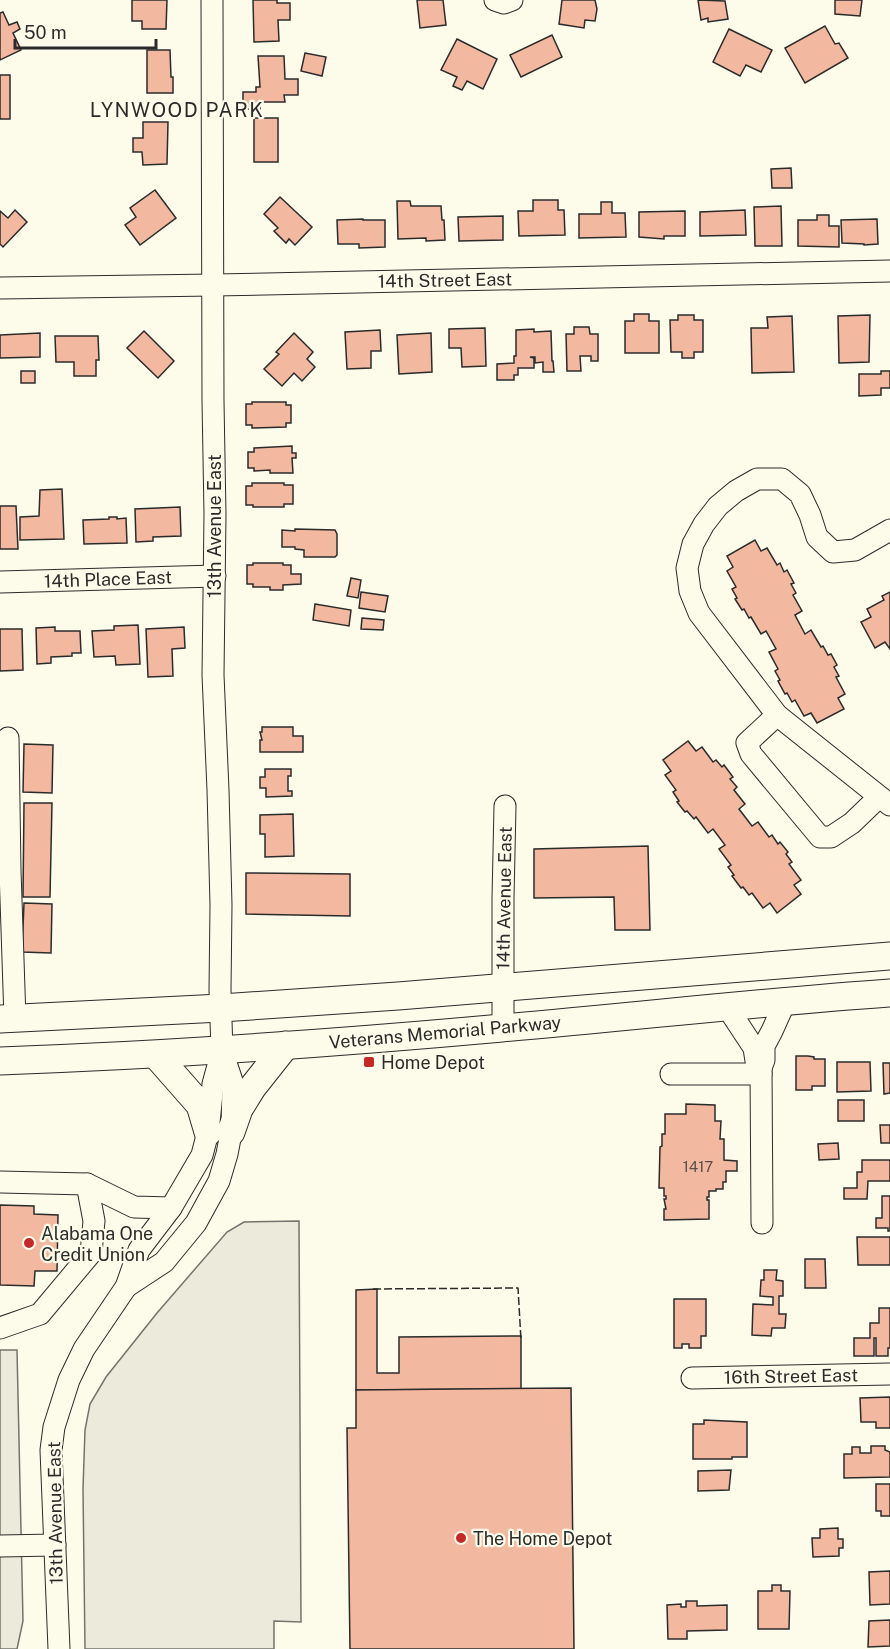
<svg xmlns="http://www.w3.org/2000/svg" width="890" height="1649" viewBox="0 0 890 1649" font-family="'Public Sans',sans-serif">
  <rect width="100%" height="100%" fill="#fdfbea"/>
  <!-- parking -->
  <g fill="#eceadb" stroke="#74746e" stroke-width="1.5">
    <polygon points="299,1221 301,1622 274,1621 274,1649 85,1649 83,1489 85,1430 90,1404 106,1377 157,1313 227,1232 244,1222"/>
    <polygon points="0,1350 17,1350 23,1621 17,1649 0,1649"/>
  </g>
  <!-- building -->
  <g fill="#f2b8a0" stroke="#2b2b2b" stroke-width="1.5">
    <polygon points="132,0 167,0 166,29 142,29 142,21 132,21"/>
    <polygon points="253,0 277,0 277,3 290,3 290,20 278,20 279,41 254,42"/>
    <polygon points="417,0 443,0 446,25 420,28"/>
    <polygon points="562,0 595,0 597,9 595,21 585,20 584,28 559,24"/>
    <polygon points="698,0 725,1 728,19 708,22 708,18 701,20"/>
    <polygon points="835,0 862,0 860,16 835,14"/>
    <polygon points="3,12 9,25 17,22 20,29 13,33 21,50 0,60 0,13"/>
    <polygon points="825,26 835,44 839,43 848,58 805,83 785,48"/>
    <polygon points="729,29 772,50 761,72 746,65 740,76 713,62"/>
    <polygon points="552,35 562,57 521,77 510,55"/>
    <polygon points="457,39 497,59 483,89 467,81 462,90 453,86 457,77 441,70"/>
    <polygon points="147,50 170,50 171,77 173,77 173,93 147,93"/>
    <polygon points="305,53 326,57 322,76 301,71"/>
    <polygon points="258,56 284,56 285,79 298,79 298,95 284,95 285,102 260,102 260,109 243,109 243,92 256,92 256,87 260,87"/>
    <rect x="0" y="75" width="10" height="44"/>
    <rect x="254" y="118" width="24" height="44"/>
    <polygon points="143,122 168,122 167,164 143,165 142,152 133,152 133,138 143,138"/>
    <polygon points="791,168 792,188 772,188 771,169"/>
    <polygon points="155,190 176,218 140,245 125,225 136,217 130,208"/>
    <polygon points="280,197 312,227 295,245 289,239 286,243 274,231 278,228 264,214"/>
    <polygon points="533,200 558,200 558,210 564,210 565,235 519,236 518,211 533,211"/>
    <polygon points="397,201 410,201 411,206 441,206 442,220 444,220 445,240 426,241 426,238 398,239"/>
    <polygon points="601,202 612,202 612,213 625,213 626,237 579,238 579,214 601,214"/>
    <polygon points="781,206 782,246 755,246 754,207"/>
    <polygon points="15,210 27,222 3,247 0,244 0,211 8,218"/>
    <polygon points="745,210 746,235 700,236 700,212"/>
    <polygon points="685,211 685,236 664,236 664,239 639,237 639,212"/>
    <polygon points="817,215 829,215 829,226 839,226 839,247 798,246 798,220 817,220"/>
    <polygon points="503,216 503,240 459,241 458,217"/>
    <polygon points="363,219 363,220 385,220 385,247 359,248 359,244 338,244 337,220"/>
    <polygon points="877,219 878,244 864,245 864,244 842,243 841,220"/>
    <polygon points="634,314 649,314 649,321 659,321 659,353 625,353 625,321 634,321"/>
    <polygon points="678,315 694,315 694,320 703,320 703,352 694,352 694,358 682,358 682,352 671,352 670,320 678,320"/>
    <polygon points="870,315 869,362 839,363 838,316"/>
    <polygon points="792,316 794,372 752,373 751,328 768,328 767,317"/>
    <polygon points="574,327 589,327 590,334 598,334 598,361 591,361 591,356 580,356 581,371 567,371 566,334 574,334"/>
    <polygon points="485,328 486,366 462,367 461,348 449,348 449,329"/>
    <polygon points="534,329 534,332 551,331 552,361 553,361 554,372 543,372 543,362 535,363 535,357 530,357 534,358 534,368 518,368 518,375 514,375 514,380 497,380 497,364 514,363 514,356 516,356 516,330"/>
    <polygon points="380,330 381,351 371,351 371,368 347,369 345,332"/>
    <polygon points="144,331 174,361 158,378 127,348"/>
    <polygon points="40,333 40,357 0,358 0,335"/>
    <polygon points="294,333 313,352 307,359 315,367 302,381 294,373 282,386 264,369 279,354 276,352"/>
    <polygon points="431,333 432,372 399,374 397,335"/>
    <polygon points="55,336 98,336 99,360 96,360 96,376 74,376 74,362 56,362"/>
    <rect x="21" y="371" width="14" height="12"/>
    <polygon points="881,371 890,371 890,388 881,388 881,395 859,396 859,374 881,374"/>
    <polygon points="252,402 286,402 286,405 291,405 291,423 286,423 286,427 252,428 252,425 246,425 246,404 252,404"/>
    <polygon points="292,446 292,453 296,453 296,458 292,458 293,473 270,473 270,470 254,471 254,468 248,468 248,452 254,452 254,448"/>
    <polygon points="252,483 284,483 284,485 293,485 293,504 284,504 284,507 253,507 253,505 246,505 246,486 252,486"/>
    <polygon points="62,489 64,539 20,540 20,517 39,516 40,490"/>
    <polygon points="0,506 16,506 18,549 0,549"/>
    <polygon points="180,507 181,536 153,537 153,541 136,542 135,509"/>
    <polygon points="109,517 117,517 117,519 126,518 127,543 84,544 83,520 109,519"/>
    <polygon points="295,529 335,530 337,534 337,555 335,557 304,557 304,550 295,549 295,547 282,547 282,530 295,531"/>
    <polygon points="755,540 761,551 767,548 777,565 780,563 784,572 787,570 794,583 791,584 796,593 793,595 802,611 795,615 805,634 811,630 821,647 823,646 828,655 831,654 837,665 834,667 839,676 836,677 845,694 838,698 844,709 817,723 811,713 804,716 795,700 792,702 787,693 785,694 778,681 780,680 775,671 778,669 769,652 776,649 766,631 761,634 751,617 749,618 744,609 742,610 735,599 737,598 732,589 736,587 727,571 733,567 727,556"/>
    <polygon points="253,563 283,563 283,565 291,565 291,574 301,574 301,584 283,585 283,590 270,590 270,587 253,587 253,584 247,584 247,565 253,565"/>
    <polygon points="351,578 361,580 358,598 347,596"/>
    <polygon points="361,592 388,596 385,612 359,608"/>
    <polygon points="890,592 890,649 885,642 875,648 861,622 871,617 867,609 884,600 882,596"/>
    <polygon points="315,604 351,610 349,626 313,620"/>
    <polygon points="362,618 384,620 383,630 361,629"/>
    <polygon points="138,625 140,664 116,665 115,656 94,657 92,631 114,630 114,626"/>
    <polygon points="55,627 55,631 80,631 81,653 72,653 72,656 51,657 51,663 37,664 36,628"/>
    <polygon points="184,627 185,648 172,649 173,676 148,677 146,629"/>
    <polygon points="0,629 22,629 23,670 0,671"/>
    <polygon points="262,727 293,727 293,736 303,736 303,752 260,752 260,740 262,740 260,732 262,732"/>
    <polygon points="688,741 696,751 702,747 713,762 716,760 722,767 724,765 733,777 730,779 737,787 734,790 745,804 739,809 752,826 758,822 769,837 772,835 778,844 780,842 788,852 786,854 792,862 789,864 801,880 794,885 801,894 777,913 770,903 763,908 752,893 749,895 743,887 741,888 732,876 734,875 728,867 731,865 719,849 725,845 713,829 708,833 696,817 694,819 687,811 685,812 677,802 679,801 673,792 676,790 665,775 671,771 663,760"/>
    <polygon points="24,744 53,745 52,793 23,792"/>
    <polygon points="265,769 291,769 291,776 288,776 288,791 292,791 292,796 266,797 266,788 260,788 260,777 265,777"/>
    <polygon points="24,803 52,803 50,897 23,897"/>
    <polygon points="293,814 294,856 265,857 265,834 260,834 260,815"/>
    <polygon points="648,846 650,930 615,930 614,897 534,898 534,849"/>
    <polygon points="246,873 350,874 350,916 246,914"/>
    <polygon points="24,903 52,904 51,953 22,952"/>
    <polygon points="796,1056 808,1056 814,1057 814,1059 825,1059 825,1086 812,1086 812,1090 796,1090"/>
    <polygon points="837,1062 870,1062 871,1091 837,1092"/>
    <polygon points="883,1063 890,1063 890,1093 884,1094"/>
    <rect x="838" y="1100" width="26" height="21"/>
    <polygon points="686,1104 715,1105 715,1121 721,1121 720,1139 724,1139 724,1160 737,1161 737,1171 726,1171 726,1182 723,1182 723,1189 716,1189 716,1191 709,1191 709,1197 707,1197 707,1200 709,1200 709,1219 664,1220 664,1209 666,1209 664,1199 666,1199 666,1196 664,1196 664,1188 659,1188 660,1147 662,1146 662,1134 665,1134 665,1114 686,1114"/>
    <polygon points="880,1125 890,1125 890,1143 881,1143"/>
    <polygon points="838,1143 839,1159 819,1160 818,1144"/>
    <polygon points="862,1160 890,1160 890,1181 868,1181 867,1199 844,1199 844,1188 857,1188 857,1172 862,1172"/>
    <polygon points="882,1196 890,1196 890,1231 888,1231 888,1228 876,1228 876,1218 882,1218"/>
    <polygon points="0,1205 34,1206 34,1214 58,1215 57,1271 35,1271 34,1286 0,1285"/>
    <polygon points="857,1237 890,1237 890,1265 858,1265"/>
    <polygon points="805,1259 825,1259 826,1288 805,1288"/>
    <polygon points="764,1270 777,1270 776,1280 783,1281 783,1296 779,1296 779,1314 786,1314 785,1328 772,1328 771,1336 752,1335 753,1304 773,1305 773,1297 760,1296 761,1280 764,1280"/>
    <polygon points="377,1289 377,1373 399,1373 399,1337 521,1336 521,1389 356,1390 356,1290"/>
    <polygon points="674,1299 706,1299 706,1336 701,1336 701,1348 689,1348 689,1344 682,1344 682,1348 674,1348"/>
    <polygon points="879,1308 890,1308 890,1348 888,1348 888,1356 876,1356 876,1338 874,1338 874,1356 854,1356 854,1338 870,1338 870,1323 879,1323"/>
    <polygon points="571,1388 574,1649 350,1649 347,1428 356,1428 356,1390"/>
    <polygon points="890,1397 890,1428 876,1428 876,1422 861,1422 860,1398"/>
    <polygon points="704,1420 747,1422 747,1457 732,1457 732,1459 693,1459 693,1424 704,1424"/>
    <polygon points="871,1446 885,1446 885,1450 890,1452 890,1477 844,1478 844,1454 852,1454 852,1447 860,1447 860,1453 871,1453"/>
    <polygon points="731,1470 729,1490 698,1491 698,1471"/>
    <polygon points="876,1484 890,1484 890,1516 881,1516 881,1511 876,1511"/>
    <polygon points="838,1528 838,1539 843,1539 843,1548 839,1548 839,1556 813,1557 812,1538 820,1538 820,1529"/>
    <polygon points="890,1571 890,1604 870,1605 869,1572"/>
    <polygon points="772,1585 781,1585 781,1591 790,1591 789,1629 758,1629 758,1591 772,1591"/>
    <polygon points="686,1601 697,1601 697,1606 727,1605 727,1630 687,1631 687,1639 668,1639 667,1605 681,1604 681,1607 686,1607"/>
    <polygon points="890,1620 890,1646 868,1647 869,1621"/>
  </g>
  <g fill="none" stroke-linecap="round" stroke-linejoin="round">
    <!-- minor casing -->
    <g stroke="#2b2b2b" stroke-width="23">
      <g id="minor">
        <polyline points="495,0 504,3 512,0"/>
        <polyline points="0,288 214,285 890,271"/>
        <polyline points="890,530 855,550 833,552 817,537 810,515 800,494 782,479 757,479 736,491 718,506 704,524 693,544 687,568 690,591 699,613 777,715 890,805"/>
        <polyline points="0,582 215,576"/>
        <polyline points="777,715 747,743 751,754 820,837 831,837 852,823 879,797"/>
        <polyline points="8,738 10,870 15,1019"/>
        <polyline points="727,1007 754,1048 756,1061 761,1068 764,1060 764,1046 772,1031 785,1002"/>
        <polyline points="503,1028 503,898 505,806"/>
        <polyline points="761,1068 762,1223"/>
        <polyline points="671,1074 761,1074"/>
        <polyline points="0,1182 87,1184 134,1207 171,1208"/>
        <polyline points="126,1287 164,1262 196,1223 219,1181 227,1154 232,1128 233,1084 222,1051"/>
        <polyline points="0,1328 40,1314 91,1253 94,1221 87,1184"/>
        <polyline points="692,1378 890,1374"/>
        <polyline points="0,1546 55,1545"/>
        <polyline points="59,1649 51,1450 54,1427 69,1380 84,1349 126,1287 139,1250 171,1208 202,1155 208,1132 213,1084 222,1051 220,990 221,905 218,790 213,675 215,514 213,401 212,0"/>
      </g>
    </g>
    <!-- major casing -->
    <g stroke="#2b2b2b" stroke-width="29">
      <g id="major">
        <polyline points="0,1019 221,1008 398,996 890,956"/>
        <polyline points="156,1055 200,1105 208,1132"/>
        <path d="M0 1061C168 1055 335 1043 502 1028 631 1017 760 1002 890 993"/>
        <polyline points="231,1132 239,1109 252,1088 286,1045"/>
      </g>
    </g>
    <!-- minor -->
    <use href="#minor" stroke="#fdfbea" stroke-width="21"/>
    <!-- major -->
    <use href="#major" stroke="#fdfbea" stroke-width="27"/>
    <!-- fence -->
    <polyline stroke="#2b2b2b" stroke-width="1.5" stroke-dasharray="8 3" stroke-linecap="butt" points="373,1289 518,1288 521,1340"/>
  </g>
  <!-- markers -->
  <g fill="#c62828" stroke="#fdfbea" stroke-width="2">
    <rect x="363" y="1056" width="12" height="12" rx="3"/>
    <circle cx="29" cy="1243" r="6"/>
    <circle cx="461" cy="1538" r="6"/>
  </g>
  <g text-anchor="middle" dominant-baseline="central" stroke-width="4.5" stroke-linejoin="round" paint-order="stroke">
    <!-- number labels -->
    <g font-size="15" fill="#5d4e48">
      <text x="698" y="1166">1417</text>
    </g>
    <!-- street labels -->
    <g font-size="18" fill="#2b2b2b" stroke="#fdfbea">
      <text transform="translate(445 280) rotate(-1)">14th Street East</text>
      <text transform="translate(214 526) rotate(-90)">13th Avenue East</text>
      <text transform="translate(108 579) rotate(-2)">14th Place East</text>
      <text transform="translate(504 898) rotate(-89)">14th Avenue East</text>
      <text transform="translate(445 1032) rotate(-5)">Veterans Memorial Parkway</text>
      <text transform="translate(791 1376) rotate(-1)">16th Street East</text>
      <text transform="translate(55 1513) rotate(-91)">13th Avenue East</text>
    </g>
    <!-- poi labels -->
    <g font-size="18" fill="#2b2b2b" stroke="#fdfbea" text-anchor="start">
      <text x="381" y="1062">Home Depot</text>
      <text x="41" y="1233">Alabama One<tspan x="41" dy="21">Credit Union</tspan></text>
      <text x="473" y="1538">The Home Depot</text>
    </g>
    <!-- neighbourhood labels -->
    <g font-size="20" letter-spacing="1.5" fill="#2b2b2b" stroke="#fdfbea">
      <text x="177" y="110">LYNWOOD PARK</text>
    </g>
  </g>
  <!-- scale -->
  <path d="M15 39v9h141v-9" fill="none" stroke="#2b2b2b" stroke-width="3"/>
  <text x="24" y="39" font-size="18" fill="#2b2b2b" stroke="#fdfbea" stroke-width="4.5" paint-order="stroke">50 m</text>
</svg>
